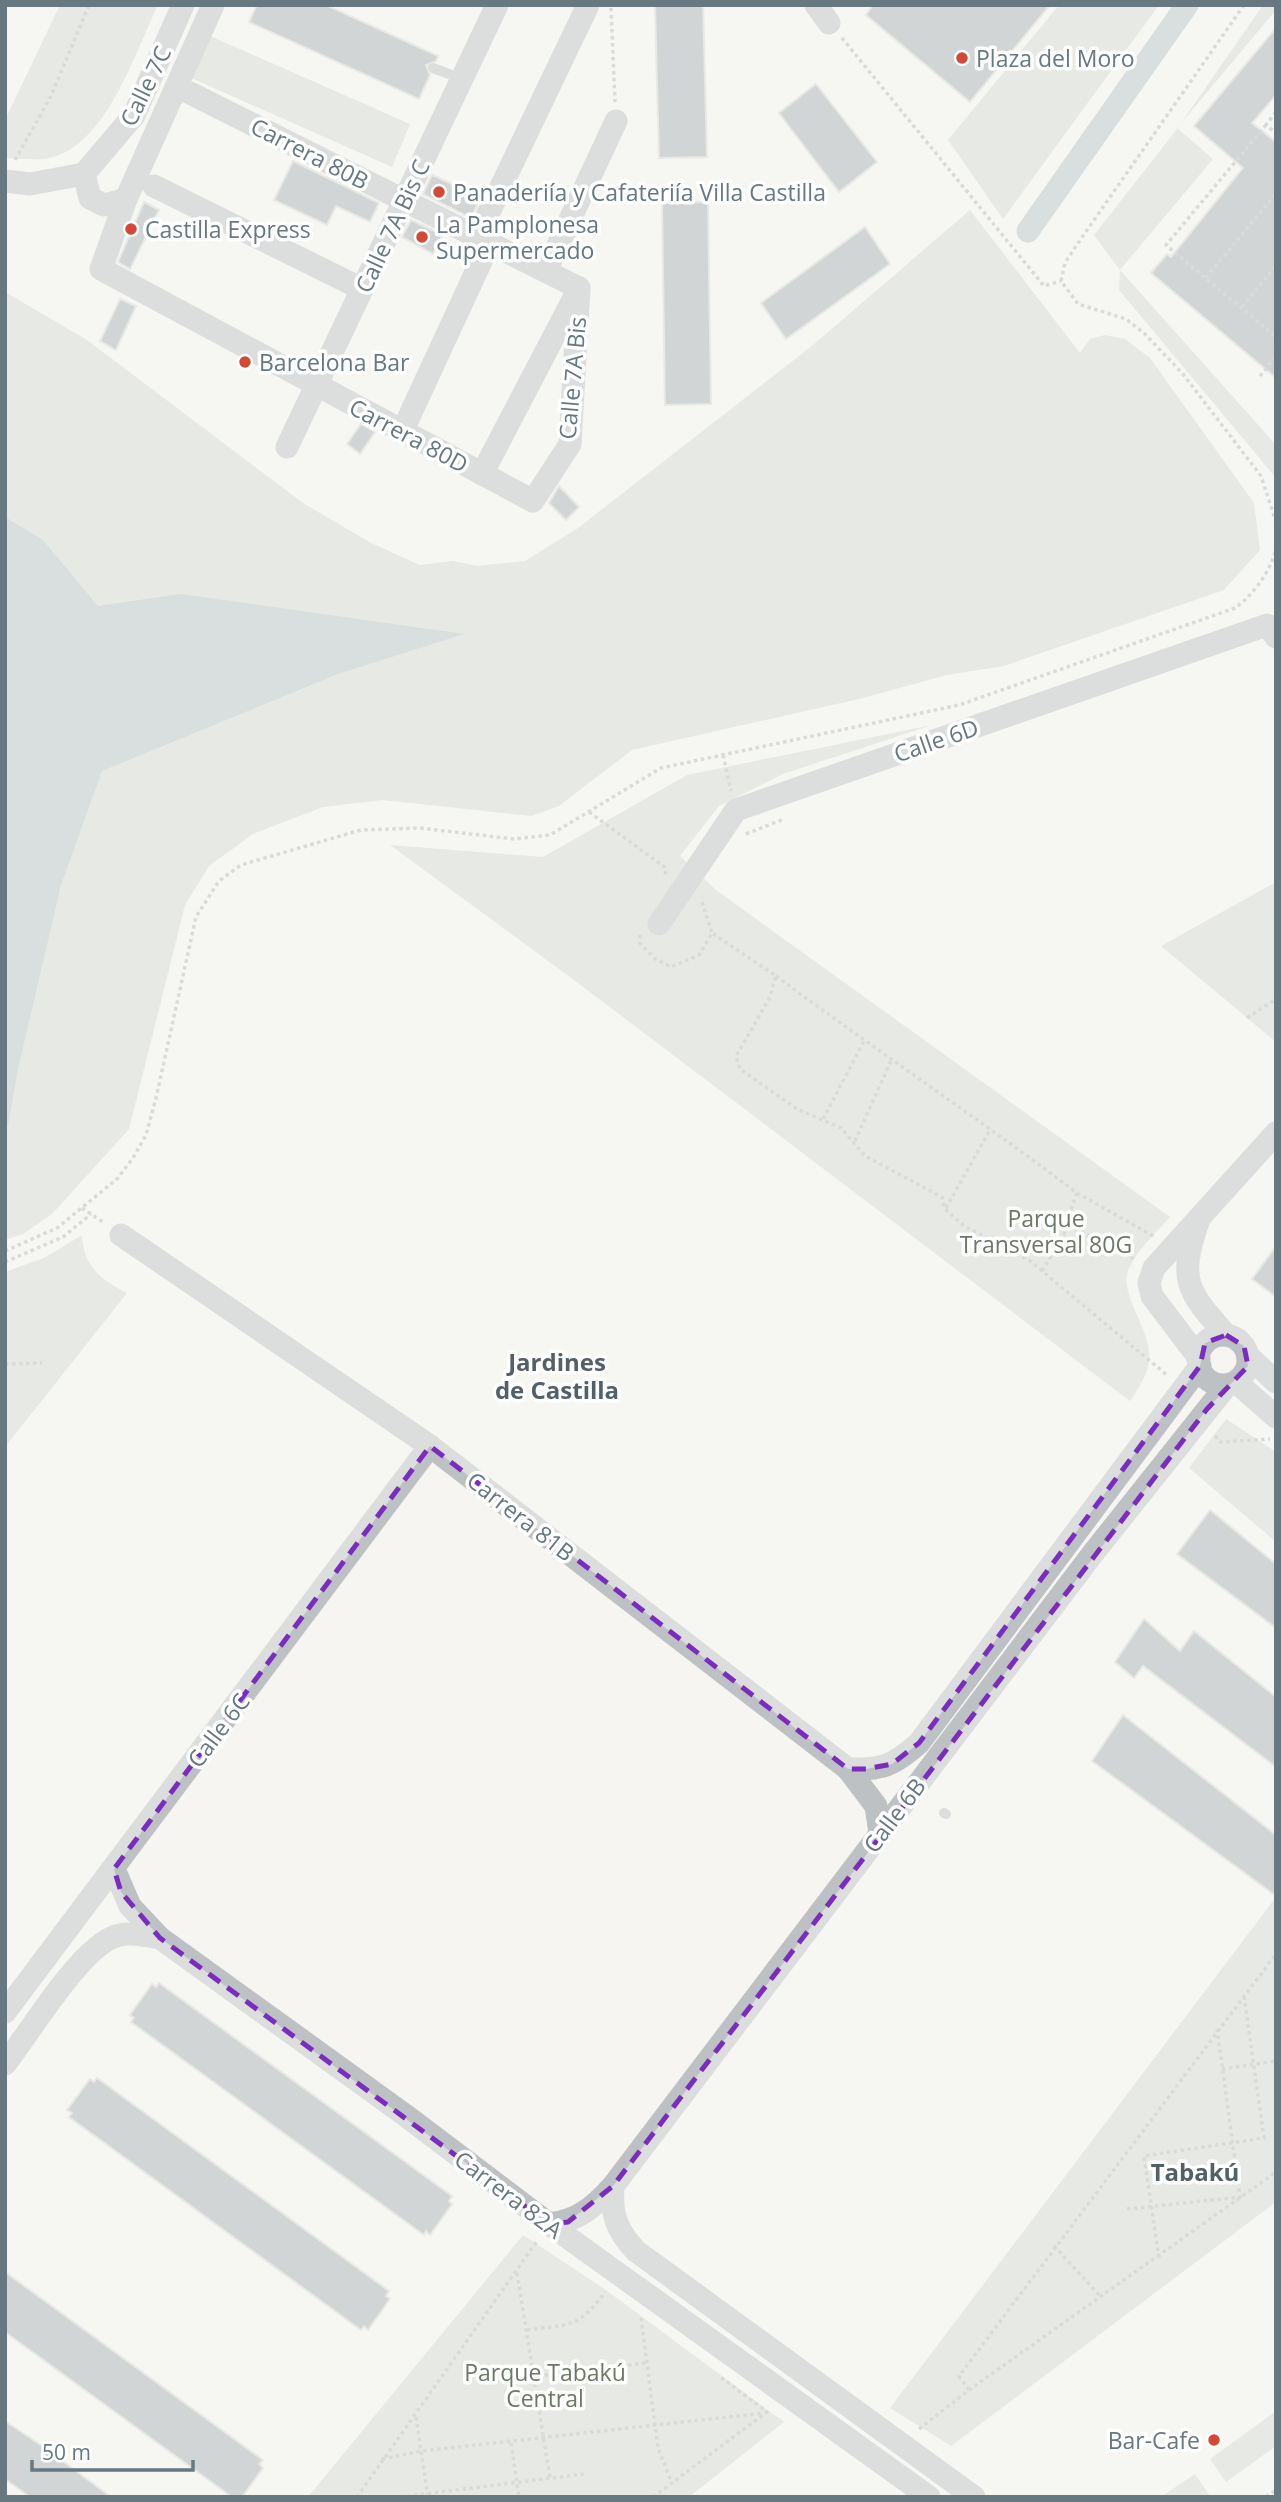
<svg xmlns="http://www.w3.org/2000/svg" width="1281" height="2502" viewBox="0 0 1281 2502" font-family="'Open Sans',sans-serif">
  <rect width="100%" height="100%" fill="#f6f5f2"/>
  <!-- green -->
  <g fill="#d6dad2">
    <path d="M60 5H158C135 52 106 147 49 158 36 161 18 158 5 158V120Z"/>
    <polygon points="1059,5 1159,5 1003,219 948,140"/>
    <polygon points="1263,5 1276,5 1276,10 1177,128 1213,159 1120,270 1276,445 1276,478 1119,290 1120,270 1094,235 1177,129"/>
    <polygon points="208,35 410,124 392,167 189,77"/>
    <polygon points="970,210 1080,353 1090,339 1105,335 1125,339 1150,358 1254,503 1260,550 1224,590 1004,666 947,675 859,699 632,750 559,806 531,816 383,800 323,807 253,834 209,866 185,905 129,1129 52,1214 23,1234 5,1240 5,292 87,340 303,503 371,543 420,565 453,561 477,566 525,561 578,528 813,345"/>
    <path d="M932 725 783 774 719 806 680 856 716 890 1170 1217C1156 1233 1138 1249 1129 1268 1117 1295 1153 1329 1149 1362 1147 1376 1138 1389 1130 1401L574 980 390 845 543 857 687 775Z"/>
    <polygon points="1276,882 1276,1042 1161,946"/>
    <path d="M82 1235C83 1266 101 1280 127 1293L5 1447V1272L46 1257Z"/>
    <polygon points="1226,1419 1276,1452 1276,1542 1189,1468"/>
    <polygon points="1276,1897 1276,2202 951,2446 890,2408"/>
    <polygon points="523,2235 606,2290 784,2422 689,2497 308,2497"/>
    <polygon points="1276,2411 1276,2446 1226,2482 1210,2459"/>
    <polygon points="1195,2474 1210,2496 1161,2497"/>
  </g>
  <!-- water -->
  <polygon fill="#b5c2c5" points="5,517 43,540 98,606 181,594 464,634 338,674 102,771 61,885 18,1069 8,1125 5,1125"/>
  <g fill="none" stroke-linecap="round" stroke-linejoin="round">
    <!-- canal -->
    <polyline stroke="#b5c2c5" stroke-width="23" points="1028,231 1187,5"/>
  </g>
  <!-- building -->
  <g fill="#a5adb1" stroke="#d7d7d5" stroke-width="2">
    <polygon points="257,5 326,5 438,56 436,61 426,65 430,75 419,99 249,22"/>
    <polygon points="655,5 703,5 707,157 659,158"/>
    <polygon points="873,5 1050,5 970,102 866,15"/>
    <polygon points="1276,28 1276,95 1252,123 1276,142 1276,378 1151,273 1167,254 1171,257 1243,168 1194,126"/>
    <polygon points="816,84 877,162 839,192 779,113"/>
    <polygon points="293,161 379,203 370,222 336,206 327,225 274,200"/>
    <polygon points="432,175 481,197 471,218 423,194"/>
    <polygon points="144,202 159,210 130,269 118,262"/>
    <polygon points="708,202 711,404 665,405 662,203"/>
    <polygon points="411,220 443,235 433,254 402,237"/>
    <polygon points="865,227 890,264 786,339 761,303"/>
    <polygon points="120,299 136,306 116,350 100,341"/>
    <polygon points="361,424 375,432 360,454 347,444"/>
    <polygon points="559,486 579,507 566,520 549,503"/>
    <polygon points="1276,1246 1276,1297 1252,1279"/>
    <polygon points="1210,1510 1276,1564 1276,1628 1177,1554"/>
    <polygon points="1144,1619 1180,1651 1194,1631 1276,1697 1276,1767 1143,1666 1134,1678 1115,1662"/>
    <polygon points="1123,1715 1276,1835 1276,1896 1092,1761"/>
    <polygon points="159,1983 452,2196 449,2201 452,2204 430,2235 426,2231 424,2235 131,2022 134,2018 130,2015 152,1984 156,1987"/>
    <polygon points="97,2078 389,2291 386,2296 390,2299 368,2330 364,2326 361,2330 69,2117 72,2113 67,2110 90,2079 94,2082"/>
    <polygon points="5,2272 263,2460 259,2464 263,2468 242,2497 232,2497 5,2332"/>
    <polygon points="5,2421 45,2448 111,2497 30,2497 5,2479"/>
  </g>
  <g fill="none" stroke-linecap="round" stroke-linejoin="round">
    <!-- path -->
    <g stroke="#b7babc" stroke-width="3.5" stroke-dasharray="3.5 3.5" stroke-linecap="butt">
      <polyline points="1244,5 1078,243 1065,263 1061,281 1078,304 1126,319 1144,333 1183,374 1261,476 1276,522"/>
      <polyline points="611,8 615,102"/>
      <polyline points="842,38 1044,286 1061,281"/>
      <polyline points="1276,112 1266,125 1276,133"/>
      <polyline points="1266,125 1166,245 1276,337"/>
      <polyline points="15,160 51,96 89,5"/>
      <polyline points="1206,278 1276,193"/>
      <polyline points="1242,307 1276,265"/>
      <polyline points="1260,376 1276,356"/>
      <polyline points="723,755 731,791"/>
      <polyline points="589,812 666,868 665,875"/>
      <polyline points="746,834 784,819"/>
      <polyline points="702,902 712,933"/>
      <polyline points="640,935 640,943 654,958 671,967 699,955 712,933 776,976 769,999 736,1056 740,1069 797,1109 841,1128 865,1156 942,1197 945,1209 964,1226 1029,1260 1168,1376"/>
      <path d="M776 976C876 1050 979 1119 1077 1193L1066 1224"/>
      <polyline points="1247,1018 1276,999"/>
      <polyline points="823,1119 864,1041"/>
      <polyline points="855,1141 891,1061"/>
      <polyline points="1077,1193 1155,1237"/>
      <polyline points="82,1208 103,1222"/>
      <polyline points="946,1208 991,1128"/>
      <path d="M5 1251 57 1228 117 1179 133 1158 146 1135 156 1098 196 917 219 881 241 865 361 830 420 828 514 839 550 835 661 768 959 705 1235 608C1254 594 1270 572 1276 549"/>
      <polyline points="5,1262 63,1237 91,1214"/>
      <polyline points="1042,1271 1064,1235 1066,1224 1136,1260"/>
      <polyline points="5,1364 42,1363"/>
      <polyline points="1215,1436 1220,1442 1270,1439"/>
      <polyline points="1222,2069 1276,2061"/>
      <polyline points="1127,2209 1240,2197 1217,2028"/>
      <polyline points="1054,2246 1101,2297"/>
      <polyline points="1159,2258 1144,2156 1264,2138 1244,1996"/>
      <polyline points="517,2273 550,2478"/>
      <polyline points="641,2318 658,2448 672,2483"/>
      <path d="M527 2330C570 2324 578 2329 605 2292"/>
      <polyline points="496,2381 646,2363"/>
      <polyline points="969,2390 959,2376 1276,1954"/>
      <polyline points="416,2417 428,2497"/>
      <polyline points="919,2429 969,2390 1276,2172"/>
      <polyline points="511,2443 519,2497"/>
      <polyline points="382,2459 422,2451 764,2413"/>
      <polyline points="357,2497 537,2241"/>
      <polyline points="400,2497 584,2474"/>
      <polyline points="653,2497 767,2412 719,2376"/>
      <polyline points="1266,2497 1276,2490"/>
    </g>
    <!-- service -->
    <g stroke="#bdc1c4" stroke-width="10">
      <polyline points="433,68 462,79"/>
      <polyline points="944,1813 946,1814"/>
    </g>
    <!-- minor -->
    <g stroke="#bdc1c4" stroke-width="23">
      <polyline points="213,5 126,199 101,269 533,501 570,444 579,288"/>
      <polyline points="816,5 829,23"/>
      <polyline points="190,93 579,288"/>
      <polyline points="5,181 30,184 84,174"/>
      <polyline points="154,186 362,289"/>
      <polyline points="126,199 104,205 90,198 84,174 134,115 183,5"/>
      <polyline points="477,237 588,5"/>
      <polyline points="546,271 616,121"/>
      <polyline points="402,432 489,244"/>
      <polyline points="287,447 497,5"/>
      <polyline points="482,474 576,294"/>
      <polyline points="659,924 736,810 1267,625 1276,637"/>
      <path d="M1198 1222C1178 1280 1187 1291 1226 1335"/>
      <polyline points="121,1235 430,1446 848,1769 876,1806 880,1833"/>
      <circle cx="1223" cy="1360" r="25"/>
      <polyline points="1248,1356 1276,1382"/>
      <polyline points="1199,1358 1152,1296 1149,1283 1154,1268 1276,1133"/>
      <polyline points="1236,1382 1276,1417"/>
      <path d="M848 1769C882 1770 893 1766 919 1743L1200 1366"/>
      <polyline points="114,1869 130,1906 160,1938 405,2115 549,2224 929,2497"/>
      <polyline points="5,2012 430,1446"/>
      <path d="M5 2064C30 2032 76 1955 111 1938 126 1931 144 1935 160 1938"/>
      <path d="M613 2186C611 2214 616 2230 636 2251L974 2497"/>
      <path d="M549 2224C578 2221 594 2207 613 2186L1094 1552 1227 1385"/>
    </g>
  </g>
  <!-- marked area -->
  <path d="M0 0H1281V2502H0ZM1226 1335 1244 1346 1248 1366 1207 1409 613 2186 568 2222 549 2224 160 1938 121 1892 114 1869 430 1446 848 1769H866L892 1764 919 1743 1200 1366 1205 1343Z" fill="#f6f5f2" fill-opacity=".55" fill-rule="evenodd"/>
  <path fill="none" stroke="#7b2cbf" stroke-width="5" stroke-dasharray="14 9" stroke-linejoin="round" d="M1226 1335 1244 1346 1248 1366 1207 1409 613 2186 568 2222 549 2224 160 1938 121 1892 114 1869 430 1446 848 1769H866L892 1764 919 1743 1200 1366 1205 1343Z"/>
  <!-- markers -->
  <g fill="#d34935" stroke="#fff" stroke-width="2.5">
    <circle cx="962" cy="58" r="7"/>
    <circle cx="439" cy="192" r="7"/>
    <circle cx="131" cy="229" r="7"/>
    <circle cx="422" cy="237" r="7"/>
    <circle cx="245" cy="362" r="7"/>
    <circle cx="1214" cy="2440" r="7"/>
  </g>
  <g text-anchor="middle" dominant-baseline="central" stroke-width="7" stroke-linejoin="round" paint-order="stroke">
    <!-- poi labels -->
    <g font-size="23" fill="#677881" stroke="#fff" text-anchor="start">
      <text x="976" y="58">Plaza del Moro</text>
      <text x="453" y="192">Panaderiía y Cafateriía Villa Castilla</text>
      <text x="436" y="224">La Pamplonesa<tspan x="436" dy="26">Supermercado</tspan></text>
      <text x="145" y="229">Castilla Express</text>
      <text x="259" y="362">Barcelona Bar</text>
      <text x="1200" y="2440" text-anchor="end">Bar-Cafe</text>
    </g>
    <!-- street labels -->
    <g font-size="23" fill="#677881" stroke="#fff">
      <text transform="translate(145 86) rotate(-64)">Calle 7C</text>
      <text transform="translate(310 153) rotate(27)">Carrera 80B</text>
      <text transform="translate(392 226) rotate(-65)">Calle 7A Bis C</text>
      <text transform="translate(572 378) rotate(-85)">Calle 7A Bis</text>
      <text transform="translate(409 435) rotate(28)">Carrera 80D</text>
      <text transform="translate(936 740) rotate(-19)">Calle 6D</text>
      <text transform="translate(521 1516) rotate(38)">Carrera 81B</text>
      <text transform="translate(218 1730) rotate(-53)">Calle 6C</text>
      <text transform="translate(894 1815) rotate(-53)">Calle 6B</text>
      <text transform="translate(509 2194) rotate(37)">Carrera 82A</text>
    </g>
    <!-- park labels -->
    <g font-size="23" fill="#6b7965" stroke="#fff">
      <text x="1046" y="1218">Parque<tspan x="1046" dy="26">Transversal 80G</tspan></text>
      <text x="545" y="2372">Parque Tabakú<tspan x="545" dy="26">Central</tspan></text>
    </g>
    <!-- neighbourhood labels -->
    <g font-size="24" font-weight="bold" fill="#546067" stroke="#fff">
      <text x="557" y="1361">Jardines<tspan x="557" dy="28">de Castilla</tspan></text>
      <text x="1195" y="2171">Tabakú</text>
    </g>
  </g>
  <!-- border -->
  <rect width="1281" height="2502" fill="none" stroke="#677881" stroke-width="14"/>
  <!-- scale -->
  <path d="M32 2460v10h161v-10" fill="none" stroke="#677881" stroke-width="3.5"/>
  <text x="42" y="2460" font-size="21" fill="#677881" stroke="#ffffff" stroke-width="5" paint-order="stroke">50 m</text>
</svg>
